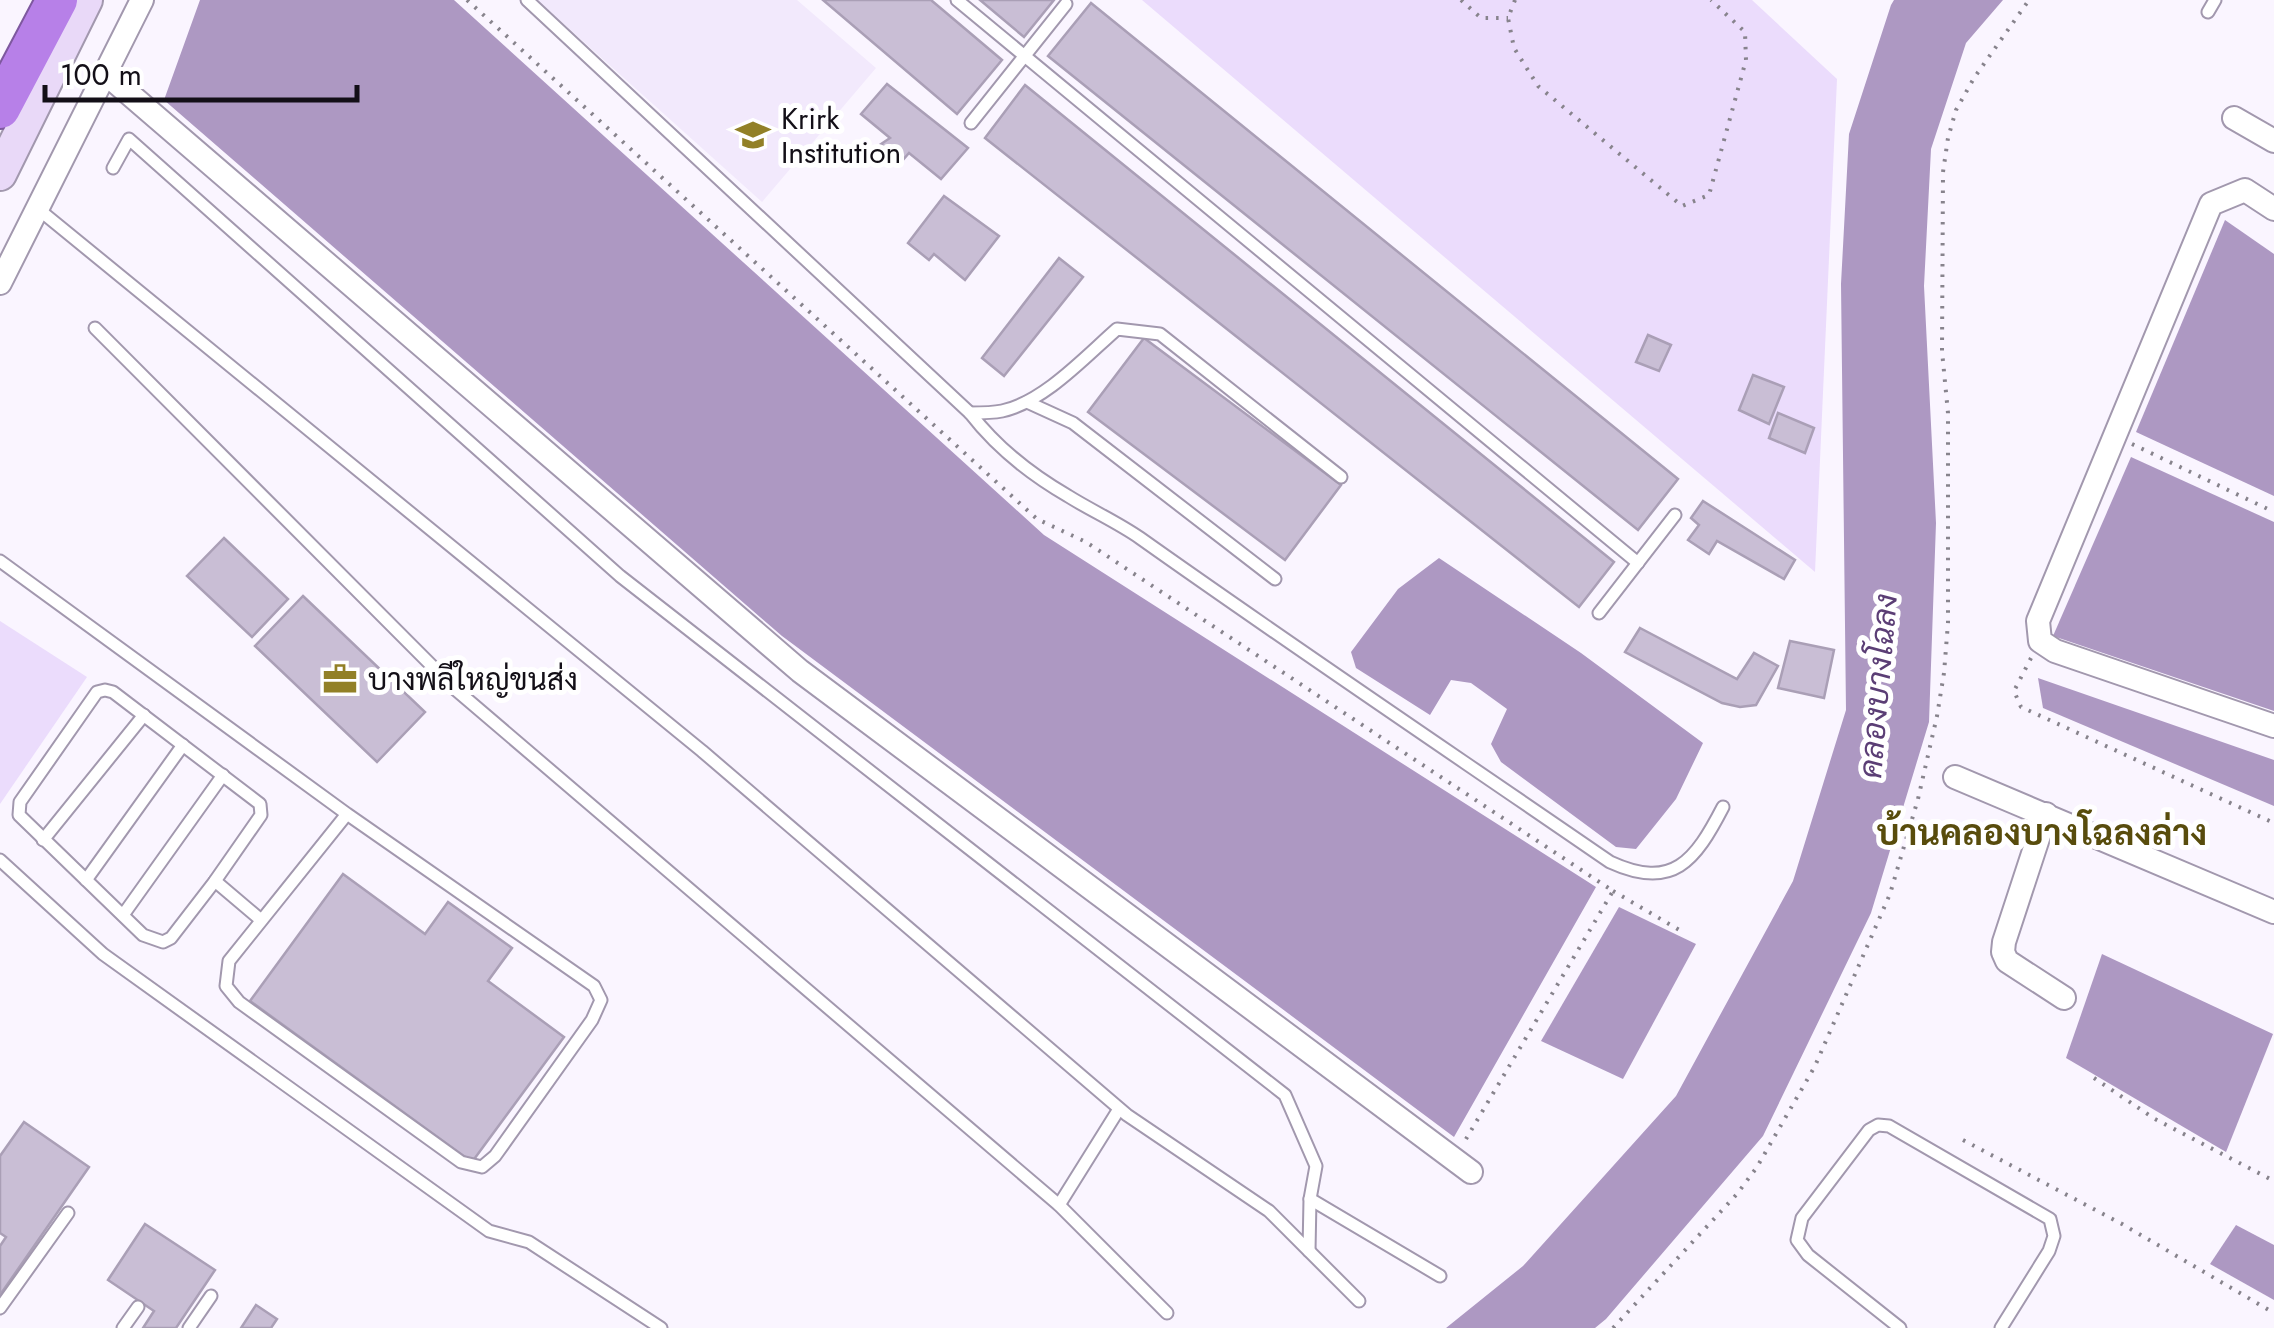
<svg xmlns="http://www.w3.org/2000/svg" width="2274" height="1328" viewBox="0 0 2274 1328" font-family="Jost,Sarabun,sans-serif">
  <rect width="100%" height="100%" fill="#faf5ff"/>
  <!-- built -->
  <polygon fill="#f2e9fc" points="537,0 797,0 876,68 762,202"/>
  <!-- green -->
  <g fill="#ebdcfc">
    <polygon points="1142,0 1752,0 1837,79 1815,572"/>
    <polygon points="0,621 87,677 0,804"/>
  </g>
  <!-- water -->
  <g fill="#ad98c2">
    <polygon points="200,0 454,0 1044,535 1596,887 1454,1137 782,636 164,100"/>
    <polygon points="1894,0 2003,0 1966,43 1931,149 1924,286 1936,523 1929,722 1871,913 1763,1136 1606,1319 1595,1328 1446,1328 1523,1266 1676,1096 1793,881 1846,710 1841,284 1849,134 1891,5"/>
    <polygon points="2225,220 2274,254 2274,496 2136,432"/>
    <polygon points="2131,457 2274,522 2274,711 2053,636"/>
    <polygon points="1439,558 1581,653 1703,743 1676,799 1636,849 1616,847 1501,762 1491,744 1507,709 1471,683 1451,680 1430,715 1356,668 1351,652 1398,589"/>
    <polygon points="2038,678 2274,760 2274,806 2043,708"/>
    <polygon points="1619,907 1696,944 1623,1079 1541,1041"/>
    <polygon points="2102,954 2273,1034 2226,1152 2066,1058"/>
    <polygon points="2236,1225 2274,1245 2274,1300 2210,1264"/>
  </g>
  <!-- building -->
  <g fill="#c9bed5" stroke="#aa9fb6" stroke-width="2.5">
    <polygon points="823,0 931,0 1002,60 957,114"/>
    <polygon points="980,0 1054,0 1024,37"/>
    <polygon points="1091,3 1678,479 1638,530 1048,56"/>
    <polygon points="887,84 968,148 941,179 909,153 902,161 881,144 890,138 861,114"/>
    <polygon points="1025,85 1614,562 1579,607 985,138"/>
    <polygon points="944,196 999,236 965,280 934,254 929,260 908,243"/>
    <polygon points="1059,258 1083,277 1004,376 982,358"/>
    <polygon points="1648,335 1671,345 1659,371 1636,362"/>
    <polygon points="1144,338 1341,485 1285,560 1088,412"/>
    <polygon points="1753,375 1784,387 1769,424 1739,410"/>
    <polygon points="1778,413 1814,428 1805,453 1769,438"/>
    <polygon points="1703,501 1795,560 1784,579 1717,541 1709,554 1688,540 1699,525 1691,518"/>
    <polygon points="224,538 288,599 252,637 187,576"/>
    <polygon points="303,596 425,712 377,762 255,646"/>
    <polygon points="1640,628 1737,679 1754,653 1778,666 1756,705 1740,707 1722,703 1625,652"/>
    <polygon points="1790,641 1834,650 1824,698 1778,688"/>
    <polygon points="343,874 425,934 448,902 512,948 488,981 564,1037 472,1162 250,1001"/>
    <polygon points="24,1122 89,1167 0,1295 0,1246 6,1237 0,1233 0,1156"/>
    <polygon points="145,1224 215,1270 176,1328 143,1328 154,1311 108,1280"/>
    <polygon points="256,1305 277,1319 271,1328 241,1328"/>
  </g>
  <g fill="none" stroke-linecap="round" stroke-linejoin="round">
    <!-- lane casing -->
    <g stroke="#a298ae" stroke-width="15">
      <g id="lane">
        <path d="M527 0 970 413C997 448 1030 474 1068 496 1092 511 1117 522 1140 538 1295 648 1453 754 1610 862 1673 891 1695 861 1723 807"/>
        <polyline points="957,0 1638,563"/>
        <polyline points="2208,12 2215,0"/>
        <polyline points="971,123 1066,4"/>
        <polyline points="113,168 129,139 620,576 1285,1095 1316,1166 1310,1199 1309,1251"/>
        <polyline points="37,208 702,751 1127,1115 1269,1211 1359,1301"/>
        <polyline points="95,328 455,689 1059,1205 1167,1313"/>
        <polyline points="1027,402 1073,423 1275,579"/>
        <path d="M970 413C980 413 992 413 1002 411 1044 402 1086 356 1117 329L1160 334 1341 477"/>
        <polyline points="0,561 347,814 229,961 226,986 239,1002 461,1162 482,1167 495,1156 592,1020 601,1000 594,986 347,814"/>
        <polyline points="1599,613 1675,515"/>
        <polygon points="105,690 113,692 260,804 261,815 215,881 171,938 163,942 143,935 19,815 20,802 97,692"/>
        <polyline points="43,840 144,715"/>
        <polyline points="0,860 103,954 489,1231 529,1242 661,1328"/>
        <polyline points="86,880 183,745"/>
        <polyline points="215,881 261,920"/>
        <polyline points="123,915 223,775"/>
        <polyline points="1310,1199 1440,1276"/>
        <polyline points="1059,1205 1119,1109"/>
        <polyline points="0,1308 68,1213"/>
        <polyline points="123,1328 138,1307"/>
        <polyline points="189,1328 211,1296"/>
        <polyline points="1900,1328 1808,1255 1797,1240 1802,1218 1869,1130 1878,1125 1889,1126 2050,1219 2054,1236 2049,1251 2001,1328"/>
      </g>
    </g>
    <!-- street casing -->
    <g stroke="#a298ae" stroke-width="26">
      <g id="street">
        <polyline points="105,73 800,671 1471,1172"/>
        <polyline points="2234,118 2274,141"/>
        <polyline points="2274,209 2245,190 2211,204 2038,621 2040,641 2055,651 2274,726"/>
        <polyline points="0,283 142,0"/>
        <polyline points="1955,777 2274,912"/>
        <polyline points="2046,814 2004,942 2003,952 2007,961 2064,998"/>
      </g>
    </g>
    <!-- secondary casing -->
    <g stroke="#a298ae" stroke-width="36">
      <polyline id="secondary" points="0,174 86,0"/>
    </g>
    <!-- highway casing -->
    <g stroke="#7e589f" stroke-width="44">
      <polyline id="highway" points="0,108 57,0"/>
    </g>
    <!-- path -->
    <g stroke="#87838c" stroke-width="4" stroke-dasharray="2.5 8" stroke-linecap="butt">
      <polyline points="467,0 1037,519 1086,542 1613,891 1466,1139"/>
      <polyline points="1461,0 1481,18 1508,18"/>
      <polyline points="1515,0 1508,18 1514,48 1538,86 1682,206 1709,195 1746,60 1745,32 1711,0"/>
      <polyline points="2132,444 2274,512"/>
      <polyline points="2031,658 2014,691 2021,707 2274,823"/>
      <polyline points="1613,891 1681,931"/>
      <polyline points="2094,1078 2155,1119 2274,1181"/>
      <polyline points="1963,1140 2122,1224 2274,1313"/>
      <polyline points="1613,1328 1737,1194 1757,1167 1815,1066 1890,894 1918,799 1937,716 1944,673 1948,623 1948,413 1942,351 1943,172 1948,138 1956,110 1974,78 2029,0"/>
    </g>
    <!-- lane -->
    <use href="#lane" stroke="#fff" stroke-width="11"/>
    <!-- street -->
    <use href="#street" stroke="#fff" stroke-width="22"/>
    <!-- secondary -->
    <use href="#secondary" stroke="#e9d9f8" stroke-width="32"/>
    <!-- highway -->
    <use href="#highway" stroke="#b780e8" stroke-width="40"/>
  </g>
  <!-- icons -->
  <defs>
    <g id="university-bare" transform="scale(2.7)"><path d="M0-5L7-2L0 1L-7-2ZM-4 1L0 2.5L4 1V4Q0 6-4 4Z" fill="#928027" stroke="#fff" stroke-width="2.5" paint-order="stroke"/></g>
    <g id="office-bare" transform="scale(2.7)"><path d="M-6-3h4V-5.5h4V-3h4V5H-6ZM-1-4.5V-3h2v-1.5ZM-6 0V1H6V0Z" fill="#928027" stroke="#fff" stroke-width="2.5" paint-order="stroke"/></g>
  </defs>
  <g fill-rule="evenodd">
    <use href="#university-bare" x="753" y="135"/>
    <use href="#office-bare" x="340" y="679"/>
  </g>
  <g text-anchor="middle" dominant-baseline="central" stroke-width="10" stroke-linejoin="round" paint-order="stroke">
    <!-- poi labels -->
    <g font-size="30" fill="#130f17" stroke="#fff" text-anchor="start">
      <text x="781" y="118">Krirk<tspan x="781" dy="34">Institution</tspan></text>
      <text x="368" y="679">บางพลีใหญ่ขนส่ง</text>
    </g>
    <!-- water labels -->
    <g font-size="32" font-style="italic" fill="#5b3e75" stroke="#fff">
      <text transform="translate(1878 686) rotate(-85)">คลองบางโฉลง</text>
    </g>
    <!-- quarter labels -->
    <g font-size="35" font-weight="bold" fill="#584c0c" stroke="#fff">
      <text x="2042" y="833">บ้านคลองบางโฉลงล่าง</text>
    </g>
  </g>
  <!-- scale -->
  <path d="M45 85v15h312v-15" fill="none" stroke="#130f17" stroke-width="5"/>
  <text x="60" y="85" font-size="30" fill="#130f17" stroke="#ffffff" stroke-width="8" paint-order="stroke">100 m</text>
</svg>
